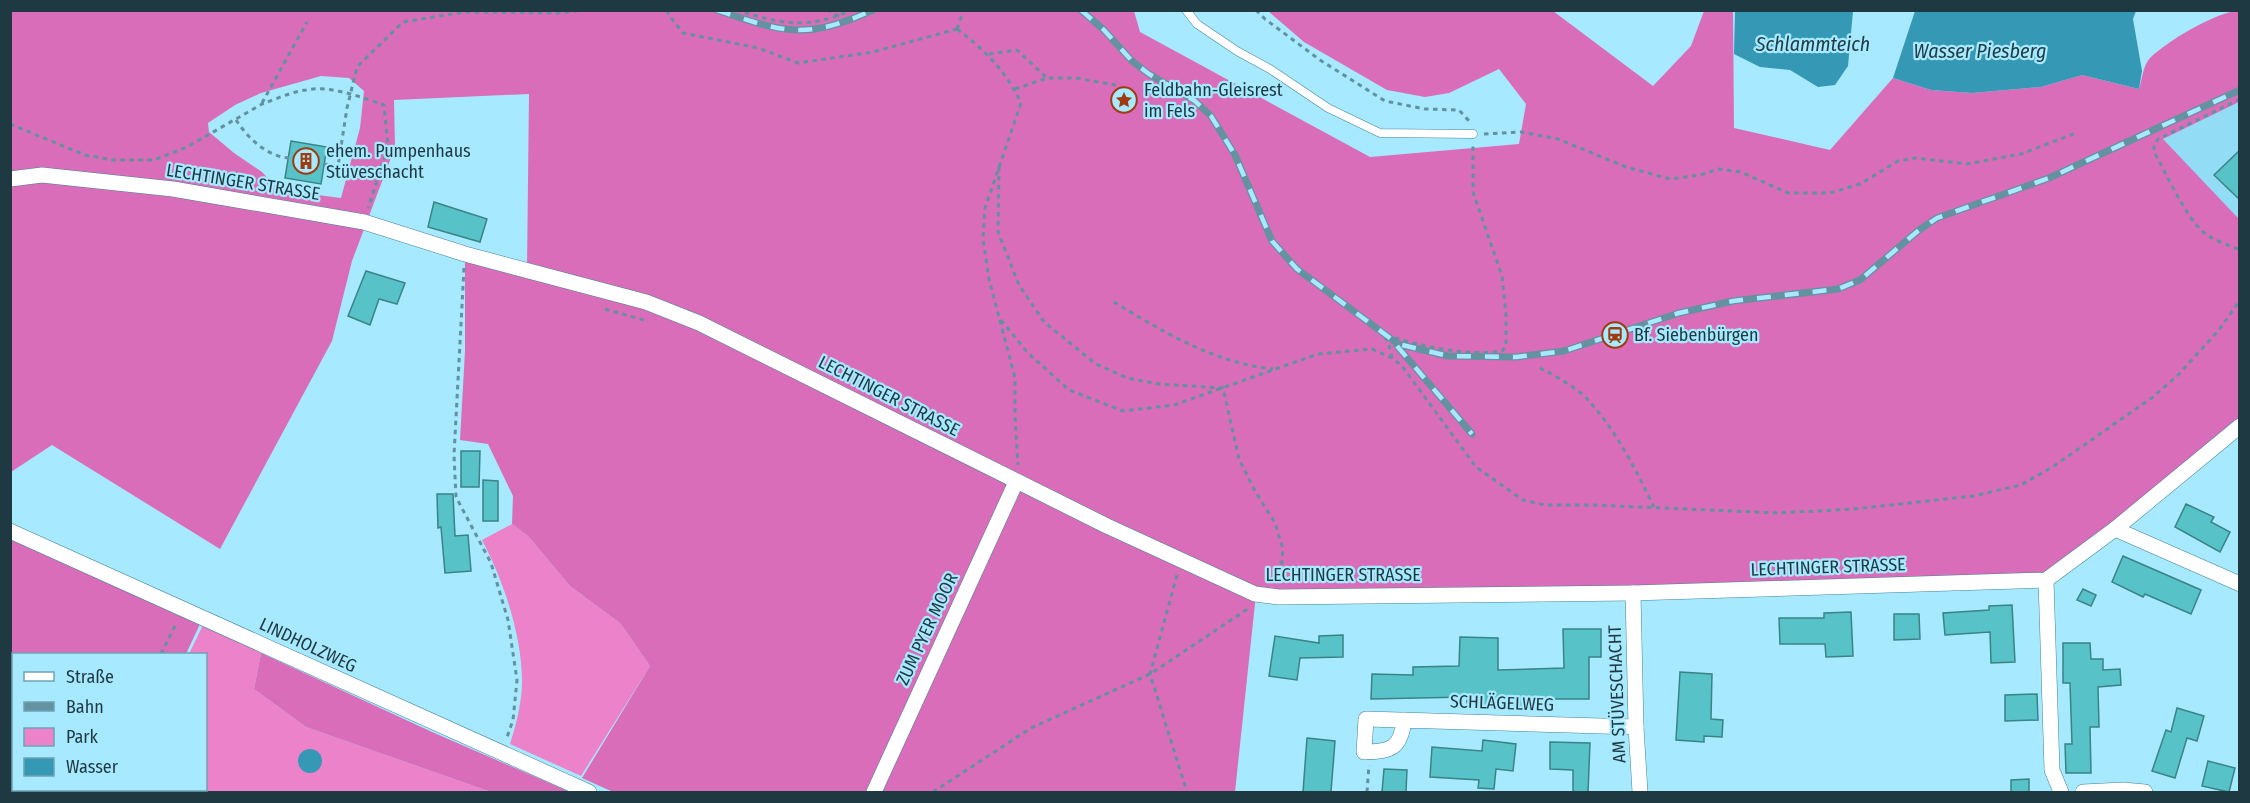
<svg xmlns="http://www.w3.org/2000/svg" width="2250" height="803" viewBox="0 0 2250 803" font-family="'Fira Sans Condensed',sans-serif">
  <rect width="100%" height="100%" fill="#a7e9fe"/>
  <!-- built -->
  <polygon fill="#92dcf5" points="2239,102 2239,219 2162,139"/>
  <!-- green -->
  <g fill="#eb82ca">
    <path d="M512 524 528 536 570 586 621 624 650 666 581 776 510 744C516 725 521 706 522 685 523 639 504 581 482 540Z"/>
    <polygon points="203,625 261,653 254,689 306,727 491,792 123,792 125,790 206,790 206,654 189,654"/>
  </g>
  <!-- forest -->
  <g fill="#da6db9" fill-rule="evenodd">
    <path d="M11 11H1134L1140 32 1370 157 1519 144 1526 104 1499 69 1449 93 1425 97 1387 90 1304 42 1268 11H1553L1653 86 1691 46 1704 11H1733L1734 128 1830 150 1893 78 1931 90 1972 93 2041 87 2082 75 2139 89C2142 80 2143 65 2150 58 2166 42 2217 11 2239 11V102L2163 139 2239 219V426L2046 580 1256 594 1235 792H613L582 778 650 666 621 624 570 586 528 536 512 524 513 496 488 444 460 440 465 351V254L527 270 529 94 394 100 395 147 352 261 332 341 220 549 52 445 11 472ZM321 76 349 78 364 91 360 128 341 198 279 190 262 172 234 153 209 132 208 123 235 105 261 93Z"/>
    <polygon points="10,536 200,624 186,654 14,654 14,790 124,790 122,792 11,792"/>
    <polygon points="261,653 432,732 570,792 491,792 306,727 254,689"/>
  </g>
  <!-- water -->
  <g fill="#3598b4">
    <polygon points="1735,11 1853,11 1848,66 1835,85 1818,87 1790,70 1760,67 1734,54"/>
    <polygon points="1915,11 2136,11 2133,19 2142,71 2139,89 2082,75 2041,87 1972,93 1931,90 1893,78"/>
    <circle cx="310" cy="761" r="12"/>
  </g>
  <!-- building -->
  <g fill="#57c2c7" stroke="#3a8387" stroke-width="1.5">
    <polygon points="291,141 327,147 321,184 285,178"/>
    <polygon points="2240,150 2240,200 2214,175"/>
    <polygon points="434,202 487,219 480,242 428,227"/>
    <polygon points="366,271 405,283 397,304 379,299 370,325 348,316"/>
    <polygon points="461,451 480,451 479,487 461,487"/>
    <polygon points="483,480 498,481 498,521 483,521"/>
    <polygon points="437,494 453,494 455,536 468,535 471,571 445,573 441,527 438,528"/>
    <polygon points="2186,504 2214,517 2211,522 2230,532 2220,552 2175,527"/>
    <polygon points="2123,556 2201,590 2191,614 2145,594 2143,597 2112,582"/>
    <polygon points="2083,589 2096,595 2091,606 2077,600"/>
    <polygon points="2012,605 2015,662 1991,663 1990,632 1945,635 1943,613 1989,610 1989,606"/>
    <polygon points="1851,612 1853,656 1826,657 1825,644 1780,644 1779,618 1824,618 1824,613"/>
    <polygon points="1894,614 1919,614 1920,639 1894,640"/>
    <polygon points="1563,629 1601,629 1601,657 1589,657 1589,699 1542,699 1542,709 1518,709 1518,707 1467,707 1467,697 1371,699 1372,674 1413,675 1413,667 1459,666 1460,637 1498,638 1498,670 1564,668"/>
    <polygon points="1343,635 1343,657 1300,658 1297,680 1269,676 1275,636 1319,643 1319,636"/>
    <polygon points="2063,643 2090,643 2091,659 2103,659 2103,670 2120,669 2121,685 2098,687 2099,727 2090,727 2091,773 2066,773 2065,744 2072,744 2070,683 2063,683"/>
    <polygon points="1680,672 1712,674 1711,719 1723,720 1722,737 1704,736 1704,742 1676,740"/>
    <polygon points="2037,694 2038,720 2005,721 2005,695"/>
    <polygon points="2177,708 2204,716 2197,741 2187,738 2175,778 2152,771 2166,730 2171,732"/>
    <polygon points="1307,738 1335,741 1331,792 1303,792"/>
    <polygon points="1483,740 1516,744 1513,771 1496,769 1494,789 1478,788 1479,780 1430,777 1432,747 1482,751"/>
    <polygon points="1550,742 1590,743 1588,792 1573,792 1573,770 1550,769"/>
    <polygon points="2208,761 2235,768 2229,792 2202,786"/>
    <polygon points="1384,769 1407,770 1406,792 1382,792"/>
    <polygon points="2029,779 2029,792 2011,792 2011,780"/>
  </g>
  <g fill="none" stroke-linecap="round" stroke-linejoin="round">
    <!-- lane casing -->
    <g stroke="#428397" stroke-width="9">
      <polyline id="lane" points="1186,10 1197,24 1237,51 1270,69 1328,108 1380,133 1473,134"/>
    </g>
    <!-- street casing -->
    <g stroke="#428397" stroke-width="16">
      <g id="street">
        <polyline points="10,179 42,175 173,189 364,222 465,254 646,302 699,323 1107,526 1255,594 1279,597 1633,593 2046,580 2115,529 2240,426"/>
        <polyline points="2115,529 2240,584"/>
        <polyline points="10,531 589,792"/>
        <polyline points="2046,580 2052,770 2061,792"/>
        <polyline points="1633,593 1636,727 1640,792"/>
        <path d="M1404 720C1401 748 1391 752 1364 752L1366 719 1636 727"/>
        <polyline points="874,792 1016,482"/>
        <polyline points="2083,792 2123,790 2145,792"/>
      </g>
    </g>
    <!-- path -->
    <g stroke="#62919f" stroke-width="3" stroke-dasharray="4.5 4.5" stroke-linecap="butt">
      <polyline points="668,10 668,14 683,33 758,48 798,63 873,52 957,29"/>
      <path d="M736 10C783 24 806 30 852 10"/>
      <polyline points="827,10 839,16"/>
      <polyline points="1256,10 1265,19 1320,60 1385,101 1425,109 1459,110 1471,123"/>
      <path d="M957 29C985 50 1006 71 1021 103L985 208 983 239 989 279 1015 378V417L1018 465"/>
      <polyline points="957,29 964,10"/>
      <polyline points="989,54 1017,50 1047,78"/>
      <polyline points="1015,89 1047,78 1076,78 1121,86"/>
      <path d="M2240 99 2158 139 2154 145V152C2166 173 2185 215 2201 230 2211 240 2227 244 2240 250"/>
      <polyline points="262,103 307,22"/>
      <path d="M236 120C248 138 266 156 289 158"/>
      <path d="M10 124 85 155 113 160H154L187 147 262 104C276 99 291 92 306 90 330 85 361 97 384 105L388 147 368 208"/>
      <polyline points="1484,134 1521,132 1558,139 1626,167 1670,179 1700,175 1719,169 1741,172 1788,193 1830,193 1860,184 1898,161 1916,158 1967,164 2021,154 2076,133"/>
      <polyline points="324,164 338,166 347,108 357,67 403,22 464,12 557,13 587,10"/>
      <polyline points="999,167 998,232 1019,285 1044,322 1096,364 1127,378 1159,384 1223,388 1239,459 1255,491 1275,523 1283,549 1280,582"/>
      <polyline points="464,268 454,455 456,497 491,563 508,620 517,680 513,720 506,740"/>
      <path d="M1114 302C1163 332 1215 363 1273 369"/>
      <polyline points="605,309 647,321"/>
      <polyline points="1001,320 1028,353 1069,390 1123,411 1174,405 1318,354 1372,349 1392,358 1402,366 1476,467 1523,500 1545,505 1594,505 1778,513 1854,509 1973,496 2021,485 2054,466 2153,397 2178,375 2219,330 2240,300"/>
      <path d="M1392 358 1389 345 1384 335C1420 345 1464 357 1502 351L1506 346V314L1502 276 1473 192V144"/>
      <path d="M1540 368C1557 377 1576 387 1589 401 1617 432 1636 470 1654 507"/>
      <polyline points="1177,575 1150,674 1187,792"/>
      <polyline points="161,654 177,622"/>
      <polyline points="93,792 95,790"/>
      <polyline points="933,792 1031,728 1150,674 1249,608"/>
      <polyline points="1367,792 1369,765"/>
    </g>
    <!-- lane -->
    <use href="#lane" stroke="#fff" stroke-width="8"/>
    <!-- street -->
    <use href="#street" stroke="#fff" stroke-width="15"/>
    <!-- rail casing -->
    <g stroke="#6392a0" stroke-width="7">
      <g id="rail">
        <path d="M717 10C784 33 807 40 873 10"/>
        <polyline points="1081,10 1104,30 1132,61 1149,74 1195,101 1211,116 1235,155 1272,241 1297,269 1398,344 1448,356 1516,357 1564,351 1679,313 1733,301 1838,289 1860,280 1919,230 1937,218 2049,178 2240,90"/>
        <polyline points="1397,346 1472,434"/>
      </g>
    </g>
    <!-- rail -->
    <use href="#rail" stroke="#a7e9fe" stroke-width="4.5" stroke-dasharray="14" stroke-linecap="butt"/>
  </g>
  <!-- icons -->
  <defs>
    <g id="sight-ring" transform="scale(1.35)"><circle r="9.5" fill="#a7e9fe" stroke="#a03b0f" stroke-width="1.5"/><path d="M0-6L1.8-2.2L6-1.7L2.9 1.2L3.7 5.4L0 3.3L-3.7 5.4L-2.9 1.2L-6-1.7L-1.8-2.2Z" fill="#a03b0f"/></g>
    <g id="building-ring" transform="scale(1.35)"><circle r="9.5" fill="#a7e9fe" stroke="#a03b0f" stroke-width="1.5"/><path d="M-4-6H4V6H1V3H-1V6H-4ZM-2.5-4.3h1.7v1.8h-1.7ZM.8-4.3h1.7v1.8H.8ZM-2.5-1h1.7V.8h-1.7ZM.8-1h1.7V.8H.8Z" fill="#a03b0f"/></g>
    <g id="station-ring" transform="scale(1.35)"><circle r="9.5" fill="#a7e9fe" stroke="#a03b0f" stroke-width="1.5"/><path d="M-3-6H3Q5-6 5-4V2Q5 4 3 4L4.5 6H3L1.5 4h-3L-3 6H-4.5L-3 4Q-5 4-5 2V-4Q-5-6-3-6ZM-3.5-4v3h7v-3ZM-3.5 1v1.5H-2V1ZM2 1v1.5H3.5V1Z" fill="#a03b0f"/></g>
  </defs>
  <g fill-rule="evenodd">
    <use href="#sight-ring" x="1124" y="100"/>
    <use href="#building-ring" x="306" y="161"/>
    <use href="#station-ring" x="1615" y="335"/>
  </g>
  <g text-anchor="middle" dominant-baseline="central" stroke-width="4.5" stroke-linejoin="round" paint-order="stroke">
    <!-- poi labels -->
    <g font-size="18" fill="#1e3941" stroke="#a7e9fe" text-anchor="start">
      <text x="1144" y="90">Feldbahn-Gleisrest<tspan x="1144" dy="21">im Fels</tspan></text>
      <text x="326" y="151">ehem. Pumpenhaus<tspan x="326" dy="21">Stüveschacht</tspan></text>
      <text x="1634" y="335">Bf. Siebenbürgen</text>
    </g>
    <!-- street labels -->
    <g font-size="18" fill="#1e3941" stroke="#a7e9fe">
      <text transform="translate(243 182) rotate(9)">LECHTINGER STRASSE</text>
      <text transform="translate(889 396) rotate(27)">LECHTINGER STRASSE</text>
      <text transform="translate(1828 567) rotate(-2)">LECHTINGER STRASSE</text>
      <text x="1343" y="575">LECHTINGER STRASSE</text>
      <text transform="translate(927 629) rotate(-65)">ZUM PYER MOOR</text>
      <text transform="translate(308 645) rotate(25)">LINDHOLZWEG</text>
      <text transform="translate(1617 694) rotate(-92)">AM STÜVESCHACHT</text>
      <text transform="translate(1502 703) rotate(2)">SCHLÄGELWEG</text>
    </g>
    <!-- water labels -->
    <g font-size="20" font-style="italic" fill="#203d46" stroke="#a7e9fe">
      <text x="1813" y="44">Schlammteich</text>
      <text x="1980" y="51">Wasser Piesberg</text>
    </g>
  </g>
  <!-- border -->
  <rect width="2250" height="803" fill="none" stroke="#1e3941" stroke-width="24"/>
  <!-- legend -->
  <rect x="12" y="653" width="195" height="138" fill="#a7e9fe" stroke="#70a3b2" stroke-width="1.5"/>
  <rect x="24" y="672" width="30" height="9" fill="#ffffff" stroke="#70a3b2" stroke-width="1.5"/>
  <text x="66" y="683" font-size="18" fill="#1e3941">Straße</text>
  <rect x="24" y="702" width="30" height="9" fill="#6392a0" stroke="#70a3b2" stroke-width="1.5"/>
  <text x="66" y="713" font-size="18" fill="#1e3941">Bahn</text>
  <rect x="24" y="728" width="30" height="18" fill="#eb82ca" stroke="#70a3b2" stroke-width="1.5"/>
  <text x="66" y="743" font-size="18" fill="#1e3941">Park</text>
  <rect x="24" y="758" width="30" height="18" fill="#3598b4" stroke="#70a3b2" stroke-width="1.5"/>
  <text x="66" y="773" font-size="18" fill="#1e3941">Wasser</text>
</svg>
